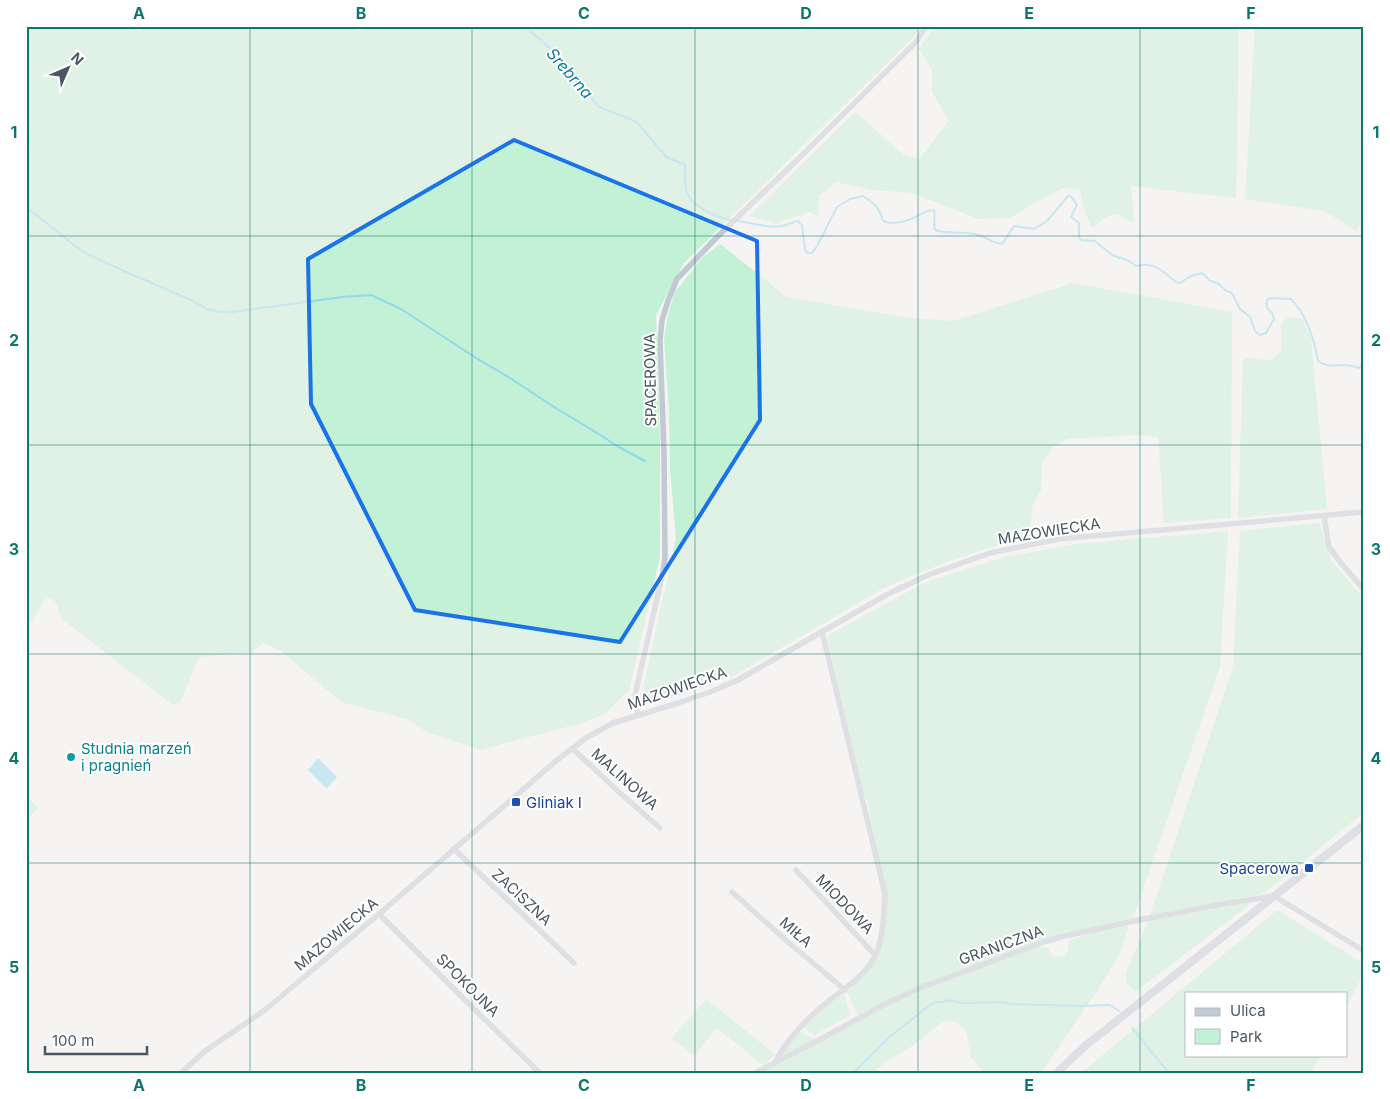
<svg xmlns="http://www.w3.org/2000/svg" width="1390" height="1099" viewBox="0 0 1390 1099" font-family="Inter,sans-serif">
  <rect width="100%" height="100%" fill="#f5f3f3"/>
  <!-- green -->
  <g fill="#c3f1d5">
    <polygon points="26,26 920,26 912,39 684,263 656,315 660,441 660,557 629,690 606,713 586,722 480,750 427,732 407,719 341,702 280,650 263,643 252,652 199,657 180,702 173,705 61,618 56,602 46,596 32,622 26,619"/>
    <polygon points="935,26 1239,26 1236,198 1131,186 1134,222 1115,214 1103,219 1092,228 1086,215 1079,189 1063,188 1040,200 1010,218 978,219 912,193 873,190 836,182 819,196 818,216 809,212 776,223 749,216 855,112 904,155 919,159 949,121 932,92 932,70 919,49"/>
    <polygon points="1255,26 1364,26 1364,216 1356,231 1325,211 1245,199"/>
    <path d="M720 244 787 297 910 318 953 321 1073 283 1232 312 1231 518 1164 523 1158 437 1139 435 1067 439 1053 447 1042 462 1041 490 1033 504 1029 536C979 550 929 567 882 589L733 676 663 700 649 703 646 701 643 689 676 539 670 469 669 412 664 337 669 311 675 292 703 257Z"/>
    <polygon points="1295,317 1302,319 1311,339 1327,509 1238,518 1243,358 1271,360 1281,351 1281,325 1287,318"/>
    <polygon points="1319,523 1331,560 1364,599 1364,812 1263,894 1150,915 1233,667 1240,531"/>
    <polygon points="1228,531 1220,667 1133,918 1036,943 919,986 858,1015 847,992 873,964 886,915 868,804 862,788 827,636 894,599 929,581 1005,557 1075,544"/>
    <polygon points="26,797 39,808 26,819"/>
    <polygon points="1253,902 1135,992 1127,983 1126,973 1148,921"/>
    <polygon points="1277,910 1364,964 1364,973 1346,1007 1346,993 1186,993 1186,1055 1321,1055 1310,1073 1081,1073"/>
    <path d="M1129 926 1119 955 1099 988 1041 1073H984L971 1057 966 1030 956 1022 944 1021 912 1046 885 1062 873 1073H761C807 1048 852 1022 900 1000 945 979 992 964 1039 947L1048 948 1053 957 1063 956 1068 951 1069 941 1071 940 1104 929Z"/>
    <polygon points="844,994 850,1015 815,1035 803,1028 824,1007"/>
    <polygon points="706,999 775,1054 763,1065 717,1028 694,1056 672,1038"/>
    <polygon points="800,1032 817,1040 784,1055 782,1053"/>
  </g>
  <!-- water -->
  <polygon fill="#90daee" points="318,758 337,777 328,787 326,788 308,770"/>
  <g fill="none" stroke-linecap="round" stroke-linejoin="round">
    <!-- stream -->
    <g stroke="#90daee" stroke-width="2">
      <path d="M525 26 552 50 599 107 637 122 666 157 685 165C685 174 684 185 687 193 692 207 718 218 731 220"/>
      <polyline points="26,207 83,252 124,271 191,300 207,309 220,312 233,312 342,297 371,295 401,309 476,358 510,378 554,407 602,436 617,446 645,461"/>
      <path d="M736 221C749 222 769 229 782 226 787 225 792 222 798 221L802 225 805 250 808 253H812L817 246 837 207 850 199 863 196C875 204 879 207 883 221 891 225 904 222 911 219 919 216 925 210 934 210 936 217 933 223 935 230 949 235 963 230 978 235 987 237 994 245 1003 243L1014 226 1034 229 1047 221 1068 196 1072 197 1077 205 1071 217 1079 223V237L1081 240 1095 241 1112 255 1129 261 1136 266C1155 261 1162 271 1176 282L1180 283 1191 276 1203 273 1210 281 1219 284 1226 291 1232 293 1240 309 1250 317 1255 331 1260 335 1266 333 1274 319 1272 313C1267 310 1266 306 1267 300L1271 298 1291 299C1307 315 1314 339 1318 361 1327 368 1336 365 1346 365 1351 365 1355 367 1359 368L1364 363"/>
      <polyline points="1132,1028 1169,1073"/>
      <polyline points="853,1073 888,1038 930,1005 936,1002 943,1002 947,1000 964,1003 1004,1002 1010,1004 1080,1006 1110,1005 1119,1011"/>
    </g>
    <!-- street -->
    <g stroke="#c1cad2" stroke-width="5.5">
      <polyline points="1324,516 1329,547 1341,563 1364,590"/>
      <polyline points="638,715 635,695 663,572 665,557 664,451 660,341 662,320 668,301 677,279 717,237 792,165 916,42 926,26"/>
      <polyline points="572,748 620,793 660,828"/>
      <polyline points="454,849 574,963"/>
      <polyline points="796,870 875,955"/>
      <polyline points="732,892 788,942 845,990"/>
      <polyline points="379,914 474,1009 540,1073"/>
      <path d="M775 1062C788 1038 808 1017 830 1000 847 987 867 974 876 954 883 938 884 912 885 894L822 631"/>
      <polyline points="181,1073 205,1051 265,1010 379,914 556,761 586,738 613,723 678,703 710,692 738,680 888,594 928,575 990,553 1059,539 1364,512"/>
      <polyline points="755,1073 819,1040 881,1006 920,988 1044,942 1061,937 1134,921 1229,903 1274,896 1364,951"/>
    </g>
    <!-- secondary -->
    <polyline stroke="#c1cbd6" stroke-width="8" points="1057,1073 1070,1060 1085,1046 1364,825"/>
  </g>
  <!-- marked area -->
  <path d="M0 0H1390V1099H0ZM514 140 757 241 760 420 620 642 415 610 311 404 308 259Z" fill="#f5f3f3" fill-opacity=".55" fill-rule="evenodd"/>
  <path fill="none" stroke="#1a73e8" stroke-width="4" stroke-linejoin="round" d="M514 140 757 241 760 420 620 642 415 610 311 404 308 259Z"/>
  <!-- grid -->
  <path fill="none" stroke="#0f766e" stroke-width="1" stroke-opacity="0.55" d="M250 26V1073M472 26V1073M695 26V1073M918 26V1073M1140 26V1073M26 236H1364M26 445H1364M26 654H1364M26 863H1364"/>
  <!-- markers -->
  <circle fill="#0f9aa8" stroke="#fff" stroke-width="2" cx="71" cy="757" r="5"/>
  <g fill="#1a4fb4" stroke="#fff" stroke-width="2">
    <rect x="511" y="797" width="10" height="10" rx="2.5"/>
    <rect x="1304" y="863" width="10" height="10" rx="2.5"/>
  </g>
  <g text-anchor="middle" dominant-baseline="central" stroke-width="4" stroke-linejoin="round" paint-order="stroke">
    <!-- street labels -->
    <g font-size="15" fill="#4a5661" stroke="#fff">
      <text transform="translate(650 380) rotate(-91)">SPACEROWA</text>
      <text transform="translate(1049 531) rotate(-9)">MAZOWIECKA</text>
      <text transform="translate(677 688) rotate(-19)">MAZOWIECKA</text>
      <text transform="translate(625 779) rotate(42)">MALINOWA</text>
      <text transform="translate(522 897) rotate(43)">ZACISZNA</text>
      <text transform="translate(845 904) rotate(46)">MIODOWA</text>
      <text transform="translate(796 932) rotate(41)">MIŁA</text>
      <text transform="translate(336 934) rotate(-40)">MAZOWIECKA</text>
      <text transform="translate(1001 945) rotate(-20)">GRANICZNA</text>
      <text transform="translate(468 985) rotate(45)">SPOKOJNA</text>
    </g>
    <!-- culture labels -->
    <g font-size="15" fill="#0d838f" stroke="#fff" text-anchor="start">
      <text x="81" y="748">Studnia marzeń<tspan x="81" dy="17">i pragnień</tspan></text>
    </g>
    <!-- transit labels -->
    <g font-size="15" fill="#164399" stroke="#fff" text-anchor="start">
      <text x="526" y="802">Gliniak I</text>
      <text x="1299" y="868" text-anchor="end">Spacerowa</text>
    </g>
    <!-- water labels -->
    <g font-size="16" font-style="italic" fill="#0c7c9b" stroke="#fff">
      <text transform="translate(570 73) rotate(49)">Srebrna</text>
    </g>
  </g>
  <!-- border -->
  <rect width="1390" height="1099" fill="none" stroke="#ffffff" stroke-width="55"/>
  <!-- legend -->
  <rect x="1185" y="992" width="162" height="65" fill="#ffffff" stroke="#b7bbc0"/>
  <rect x="1195" y="1008" width="25" height="8" fill="#c1cbd6" stroke="#b7bbc0"/>
  <text x="1230" y="1016" font-size="15" fill="#4a5661">Ulica</text>
  <rect x="1195" y="1029" width="25" height="15" fill="#c3f1d5" stroke="#b7bbc0"/>
  <text x="1230" y="1042" font-size="15" fill="#4a5661">Park</text>
  <!-- north arrow -->
  <g transform="translate(68 68) rotate(45)" stroke="#ffffff" stroke-width="4" paint-order="stroke">
  <path d="M0-4L9 19L0 12L-9 19Z" fill="#4a5661"/>
  <text y="-8" font-size="14" font-weight="bold" text-anchor="middle" fill="#4a5661">N</text>
  </g>
  <!-- scale -->
  <path d="M45 1046v8h102v-8" fill="none" stroke="#4a5661" stroke-width="2.5"/>
  <text x="52" y="1046" font-size="15" fill="#4a5661" stroke="#ffffff" stroke-width="4" paint-order="stroke">100 m</text>
  <rect x="28" y="28" width="1334" height="1044" fill="none" stroke="#0f766e" stroke-width="2"/>
  <g font-size="16" text-anchor="middle" font-weight="bold" fill="#0f766e">
    <text x="139" y="19">A</text>
    <text x="361" y="19">B</text>
    <text x="584" y="19">C</text>
    <text x="806" y="19">D</text>
    <text x="1029" y="19">E</text>
    <text x="1251" y="19">F</text>
    <text x="14" y="138">1</text>
    <text x="1376" y="138">1</text>
    <text x="14" y="346">2</text>
    <text x="1376" y="346">2</text>
    <text x="14" y="555">3</text>
    <text x="1376" y="555">3</text>
    <text x="14" y="764">4</text>
    <text x="1376" y="764">4</text>
    <text x="14" y="973">5</text>
    <text x="1376" y="973">5</text>
    <text x="139" y="1091">A</text>
    <text x="361" y="1091">B</text>
    <text x="584" y="1091">C</text>
    <text x="806" y="1091">D</text>
    <text x="1029" y="1091">E</text>
    <text x="1251" y="1091">F</text>
  </g>
</svg>
